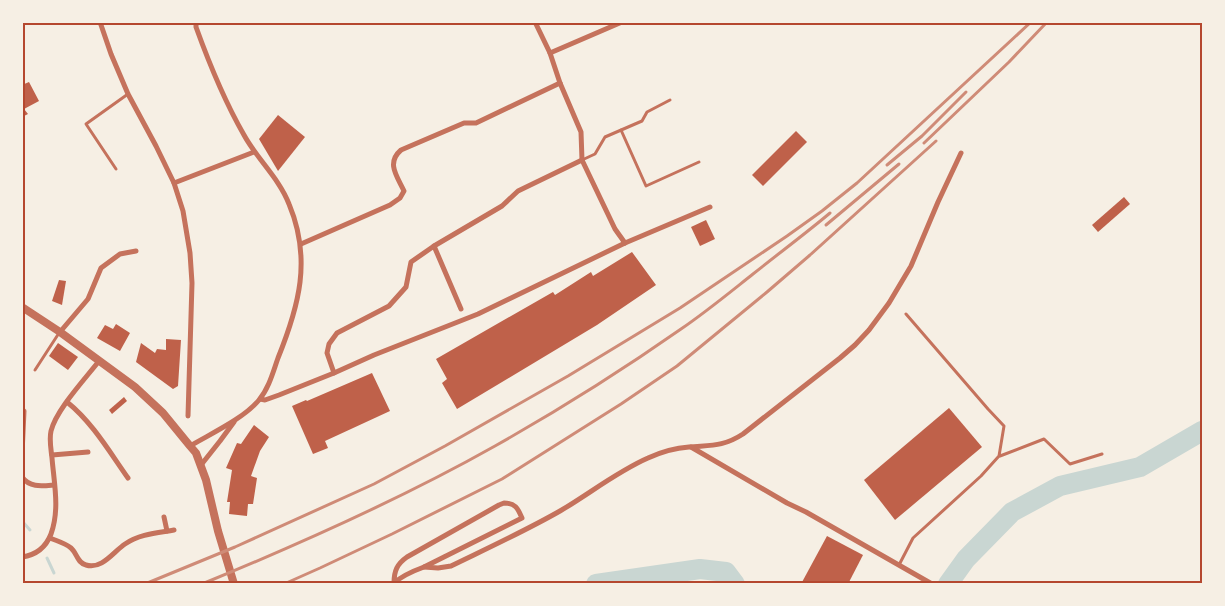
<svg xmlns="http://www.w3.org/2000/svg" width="1225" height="606" viewBox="0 0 1225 606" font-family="Merriweather,serif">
  <rect width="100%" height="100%" fill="#f6efe4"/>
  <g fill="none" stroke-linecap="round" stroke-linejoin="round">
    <!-- stream -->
    <g stroke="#c9d6d2" stroke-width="3">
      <polyline points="22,521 30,530"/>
      <polyline points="47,558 54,573"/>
    </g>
    <!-- river -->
    <g stroke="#c9d6d2" stroke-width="20">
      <polyline points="596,584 700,569 726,572 735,584"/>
      <polyline points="948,584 966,559 1012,512 1060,486 1140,467 1202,431"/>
    </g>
  </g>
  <!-- building -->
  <g fill="#bf614a">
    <polygon points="29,82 39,101 24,109 28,114 22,117 22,85"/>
    <polygon points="278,115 305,137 278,171 259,139"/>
    <polygon points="796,131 807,142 763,186 752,175"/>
    <polygon points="1124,197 1130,204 1098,232 1092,225"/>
    <polygon points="706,220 715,239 700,246 691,227"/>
    <polygon points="632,252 656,285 597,325 457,409 442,383 447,379 436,359 553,292 555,295 591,272 593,276"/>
    <polygon points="59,280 66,281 62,305 52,301"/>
    <polygon points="116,324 130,333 120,351 97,338 105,325 113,329"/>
    <polygon points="166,339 181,340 178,386 173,389 136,362 141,343 155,353 157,349 166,350"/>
    <polygon points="58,343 78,357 68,370 49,356"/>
    <polygon points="372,373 390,411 325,441 328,448 313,454 292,406 306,400 307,401"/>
    <polygon points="124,397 127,401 112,414 109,410"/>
    <polygon points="949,408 982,447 895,520 864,480"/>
    <polygon points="254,425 269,437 260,451 251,476 257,478 253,504 248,504 247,516 229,514 230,502 227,502 232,470 226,468 237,443 241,444"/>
    <polygon points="827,536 863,555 848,584 801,584"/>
  </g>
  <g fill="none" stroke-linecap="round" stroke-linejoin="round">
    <!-- service -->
    <g stroke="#c5725c" stroke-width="3">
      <polyline points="621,130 646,186 699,162"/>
      <polyline points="582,160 595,154 605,137 642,121 647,112 670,100"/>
      <polyline points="116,169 86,124 128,94"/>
      <polyline points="35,370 59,333"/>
      <polyline points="1000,456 1044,439 1070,464 1102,454"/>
      <polyline points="899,565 913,538 981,476 999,456 1004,426 988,409 906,314"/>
    </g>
    <!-- minor -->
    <g stroke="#c5725c" stroke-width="5">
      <polyline points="100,22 111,54 128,94 156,146 174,183 183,211 190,253 192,283 188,416"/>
      <polyline points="535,22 550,53 560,83 581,132 582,160 615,229 625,243"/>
      <polyline points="550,53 622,22"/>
      <polyline points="174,183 254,152"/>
      <path d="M301 244 390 205 400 198 404 191C397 176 386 163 401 150L464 123H476L560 83"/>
      <polyline points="434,246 461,309"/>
      <polyline points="60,332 88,299 101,268 120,254 136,251"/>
      <polyline points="334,373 327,353 329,344 337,333 389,306 406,287 411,262 434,246 502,206 518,191 582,160"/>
      <polyline points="260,399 265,400 279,395 334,373 374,355 478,314 625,243 710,207"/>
      <path d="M67 402C92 422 109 451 128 478"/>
      <polyline points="22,410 24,411 22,454"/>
      <path d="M190 446C212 433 243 419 259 400 269 388 273 372 278 358 299 306 312 259 289 204 279 178 257 159 244 135 225 102 209 63 196 27V22"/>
      <polyline points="691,447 787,503 806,512 932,584"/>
      <polyline points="52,455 88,452"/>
      <polyline points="201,465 220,441 234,422"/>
      <path d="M22 477C30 488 42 486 54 485"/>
      <path d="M504 503C516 503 518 509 522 518L424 567C413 571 403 575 394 583 394 571 397 564 407 557L499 505Z"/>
      <polyline points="164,517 167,531"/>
      <path d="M50 538C57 541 65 543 71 548 77 553 77 563 86 565 102 570 114 551 125 544 140 534 157 533 174 530"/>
      <path d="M22 557C36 555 46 547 51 534 60 509 54 483 52 458 51 449 49 440 51 431 56 410 85 379 99 361"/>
      <path d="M424 567 438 568 451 566C488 548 525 531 560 511 589 494 618 471 648 458 661 452 675 448 689 447 711 445 723 447 743 434L840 358 855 345 869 330 889 303 911 266 938 202 961 153"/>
    </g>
    <!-- tertiary -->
    <polyline stroke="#c5725c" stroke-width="8" points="22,307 60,332 135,387 163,413 190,446 196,453 206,480 218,531 234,584"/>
    <!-- rail -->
    <g stroke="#cf8b77" stroke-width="3">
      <polyline points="924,143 1009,62 1047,22"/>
      <polyline points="887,165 922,136 966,92"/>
      <polyline points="826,225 899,164"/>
      <polyline points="145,584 235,547 374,484 445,446 568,376 680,308 787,236 822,211 857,183 1031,22"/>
      <path d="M202 584C302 543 401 499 495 446 559 410 621 371 681 329 706 312 729 293 753 274 778 254 805 234 830 213"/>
      <polyline points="284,584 320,568 392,534 502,479 621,404 677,366 767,292 810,255 936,141"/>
    </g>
  </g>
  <!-- border -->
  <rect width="1225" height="606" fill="none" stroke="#f6efe4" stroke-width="48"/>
  <rect x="24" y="24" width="1177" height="558" fill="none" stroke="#b5482f" stroke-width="2"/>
</svg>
